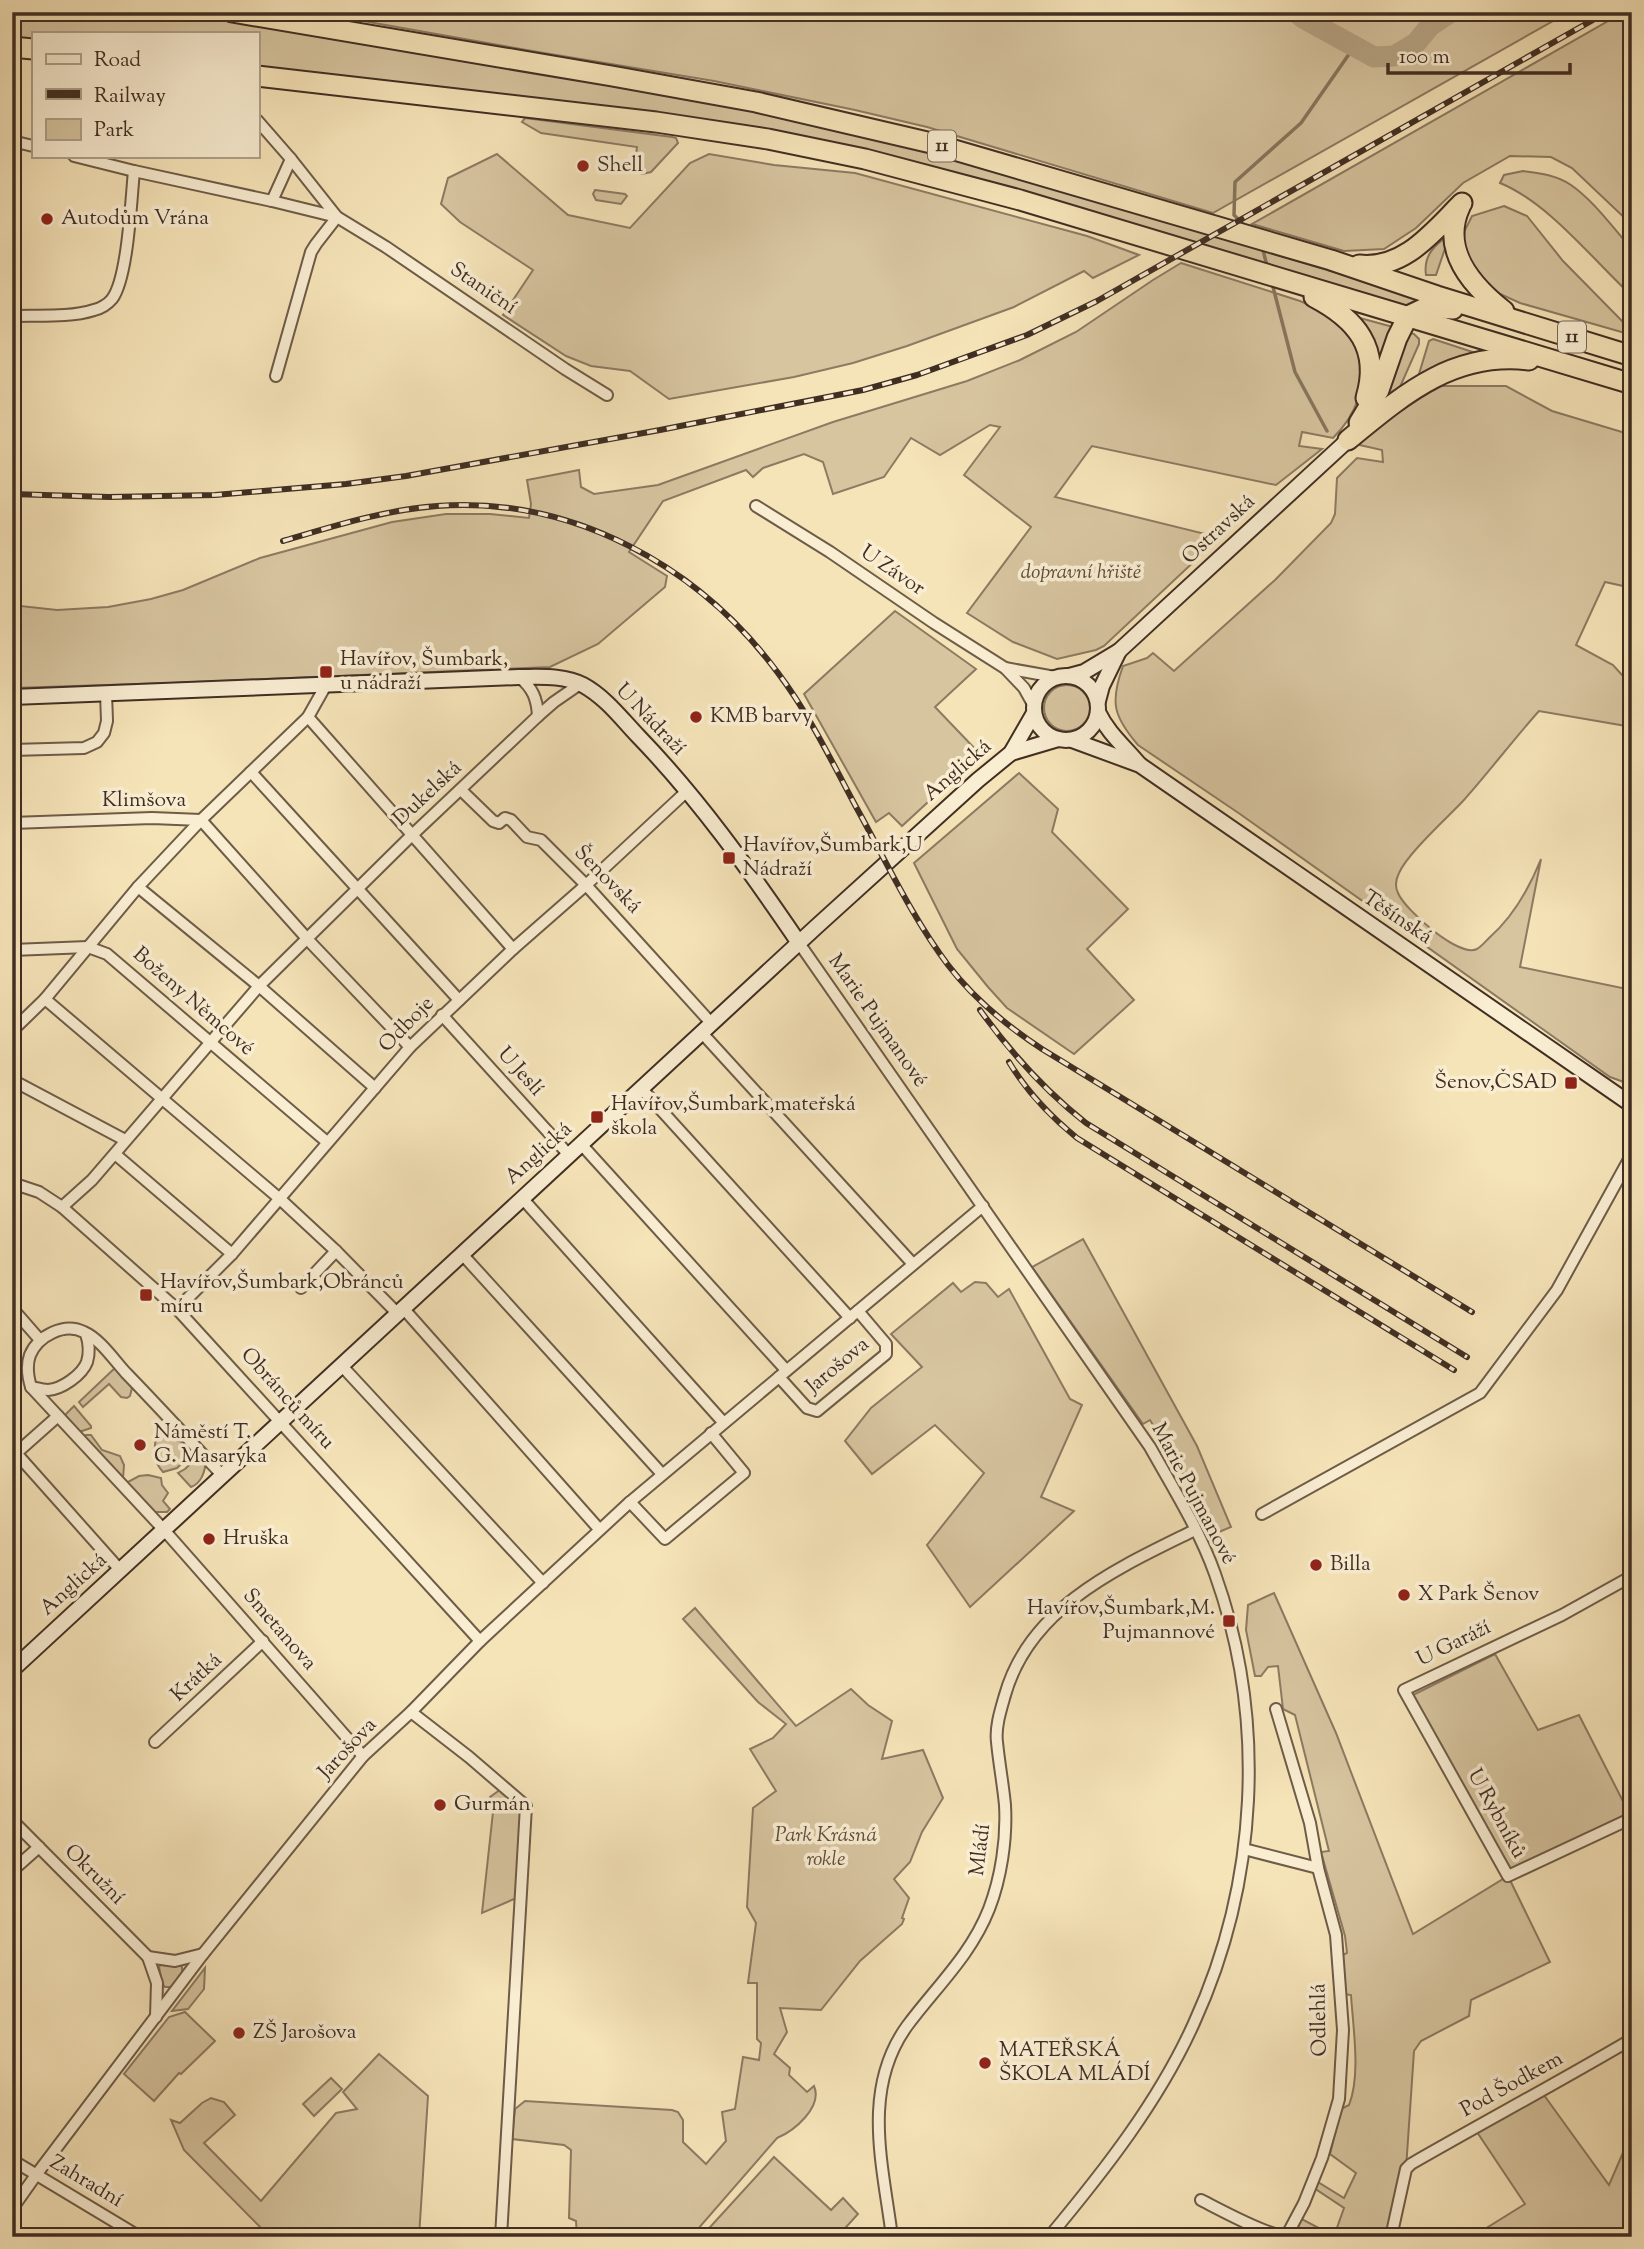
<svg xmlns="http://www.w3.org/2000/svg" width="1644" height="2249" viewBox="0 0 1644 2249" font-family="'Sorts Mill Goudy',serif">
  <rect width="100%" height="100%" fill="#f6e4b9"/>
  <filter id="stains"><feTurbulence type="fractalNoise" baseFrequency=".00286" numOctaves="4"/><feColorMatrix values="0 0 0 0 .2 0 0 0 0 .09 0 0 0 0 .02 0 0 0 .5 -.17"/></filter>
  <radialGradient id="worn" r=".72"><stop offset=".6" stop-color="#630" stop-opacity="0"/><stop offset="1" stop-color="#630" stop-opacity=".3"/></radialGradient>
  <!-- green -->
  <g fill="#d7c5a0" stroke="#8c7a62" stroke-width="2">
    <polygon points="12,12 186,12 686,97 852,131 989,168 1417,297 1419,300 1408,307 983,181 257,68 257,33 33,33 33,42 12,40"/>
    <polygon points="312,12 1569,12 1213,213 927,127 855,110 714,81 538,52"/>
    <polygon points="1624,12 1632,12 1632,225 1572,168 1551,157 1510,156 1463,183 1416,228 1384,249 1344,251 1252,224"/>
    <path d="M525 118 672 137 676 138 678 143 651 172 642 174C631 168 636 157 637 147L541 133 522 122Z"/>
    <polygon points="497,154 568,215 630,228 690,163 709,154 774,165 855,173 1087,236 1139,255 1093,278 1084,271 1014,307 907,346 853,363 794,377 669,399 630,371 591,366 566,356 503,315 533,270 460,222 441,204 448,178"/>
    <path d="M1523 171C1539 173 1557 175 1571 185 1594 201 1613 228 1632 249V296C1593 260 1549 203 1500 183L1504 175Z"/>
    <polygon points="595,190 625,194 627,196 621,204 596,200 593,194"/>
    <polygon points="1504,206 1527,216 1563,261 1627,326 1625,333 1520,303 1489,289 1475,273 1463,246 1465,230 1472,216"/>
    <path d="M1450 234 1436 275H1426C1423 255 1435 245 1450 234Z"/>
    <path d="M1181 263 1300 301C1320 309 1341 320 1353 339 1356 343 1357 349 1358 354 1368 386 1356 415 1333 438L1302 432 1299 446 1322 449 1276 485 1092 446 1055 497 1209 535 1212 532 1217 538 1216 541 1104 646 1096 650 1057 659 1013 642 967 613 1031 527 964 475 1000 427 990 425 940 455 911 438 884 477 833 494 823 462 804 454 763 468 753 477 746 470 663 501 629 552 667 576 665 587 598 644 550 667 170 683 12 688V605L57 610 108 607 151 599 183 590 260 558 392 522 446 514H490L529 518 531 504 527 480 579 470 581 487 594 494 658 485 833 422 967 381 1020 360 1076 332 1153 280Z"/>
    <polygon points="1360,318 1393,327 1378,382 1360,323"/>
    <polygon points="1409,332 1414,334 1419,339 1419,344 1400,387 1392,395 1388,393 1393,372"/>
    <polygon points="1433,339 1482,355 1420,376 1419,374 1429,341"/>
    <path d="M1433 386H1506L1552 411 1632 435V588L1605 582 1576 645 1613 665 1632 686V727L1539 711C1513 740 1489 772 1463 801 1446 819 1408 853 1399 873 1396 879 1395 887 1398 893 1405 910 1459 958 1477 949 1481 947 1486 941 1489 938 1514 916 1529 889 1541 859L1520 967 1632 990V1085L1610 1077 1240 814 1138 745C1113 716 1110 702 1123 666L1147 658 1153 653 1174 671 1275 580 1331 523 1335 514 1337 478 1357 458 1383 462 1382 450 1355 444Z"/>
    <polygon points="895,611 976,669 935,707 980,754 902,826 889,813 876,822 804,694"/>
    <circle cx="1067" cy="708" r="23"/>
    <polygon points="1019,773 1058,809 1052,832 1128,909 1087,949 1134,1000 1074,1054 1007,1008 988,987 957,949 914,863"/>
    <polygon points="1083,1239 1197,1446 1231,1527 1219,1532 1150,1420 1143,1424 1032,1267"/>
    <polygon points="975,1282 986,1283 998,1297 1009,1289 1070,1399 1082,1405 1041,1497 1074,1511 970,1607 927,1545 984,1473 935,1425 872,1474 845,1441 871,1408 922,1367 891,1334 953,1283 961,1292"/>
    <polygon points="117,1366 133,1384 130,1396 127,1398 121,1397 109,1384 83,1407 79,1402"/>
    <polygon points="74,1406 91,1426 91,1428 79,1432 65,1415"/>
    <polygon points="86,1435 91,1435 102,1450 120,1456 124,1465 123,1479 83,1437"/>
    <path d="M156 1437C169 1437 186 1441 195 1451L177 1468 163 1472C153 1461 154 1451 156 1437Z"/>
    <path d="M199 1456 206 1463C204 1474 201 1483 191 1487L178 1473 185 1469Z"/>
    <polygon points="148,1475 161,1478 162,1485 168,1493 163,1501 170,1509 167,1512 153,1512 126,1483 139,1476"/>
    <path d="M1274 1593 1336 1733 1413 1934 1508 1876 1550 1962 1471 2000 1469 2016 1421 2041 1414 2051 1406 2169 1391 2237H1314L1294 2224 1298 2217 1334 2236 1344 2208 1311 2186 1313 2179 1344 2198 1356 2173 1330 2154 1341 2109 1349 2105C1361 2075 1353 2028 1351 1995L1344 1994 1339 1957 1347 1953 1345 1936 1321 1852 1329 1851 1295 1715 1283 1709 1278 1666 1268 1667 1261 1676H1255L1246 1630 1248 1605Z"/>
    <path d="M695 1608 796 1726 851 1689 868 1705 892 1721 882 1759 923 1750 943 1798 922 1832 910 1862 894 1879 909 1898 902 1918 904 1919 902 1924 860 1961 821 2010 780 2008 787 2032 774 2054 790 2068 789 2075 807 2092 814 2086C823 2107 794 2131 777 2138L691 2237H577L576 2221 569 2218 571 2150 564 2145 512 2139 515 2109 525 2101 672 2110 678 2112 683 2120V2142L706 2164 726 2141 722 2112 735 2109 743 2057 759 2060 761 2043 757 2039V1983H748L756 1923 747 1907 753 1808 776 1791 750 1749 773 1738 786 1724 758 1702 683 1619Z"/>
    <polygon points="1495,1654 1538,1730 1579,1715 1629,1813 1511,1870 1413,1695"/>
    <polygon points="504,1787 526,1806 521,1896 482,1913 493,1812 490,1797"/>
    <polygon points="162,1963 178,1964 182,1967 182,1973 172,1987 165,1987 162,1983 159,1967"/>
    <polygon points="205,1968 204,1989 188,2009 172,2011"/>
    <polygon points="185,2012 215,2041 181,2074 179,2073 154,2101 124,2074 169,2017"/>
    <polygon points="379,2054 428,2096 419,2237 270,2237 184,2150 171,2120 180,2123 202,2103 211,2098 224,2102 235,2115 204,2143 261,2201 336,2113 357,2109 343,2092"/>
    <polygon points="331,2078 342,2089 314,2116 303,2104"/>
    <polygon points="1541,2091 1609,2185 1632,2132 1632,2237 1472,2237 1525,2204 1475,2129"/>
    <polygon points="774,2157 831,2210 843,2198 858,2214 837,2237 701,2237"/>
  </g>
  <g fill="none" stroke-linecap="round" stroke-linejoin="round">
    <!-- stream -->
    <g stroke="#88765e" stroke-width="3.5">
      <polyline points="1246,227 1234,215 1235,182 1301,123 1354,47"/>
      <polyline points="1262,246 1267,266"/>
      <polyline points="1272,283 1295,372 1327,431"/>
    </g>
    <!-- river -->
    <g stroke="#b8a686" stroke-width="21">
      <polyline points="1296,12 1303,18 1374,57 1394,56 1416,43 1430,26 1451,12"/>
      <polyline points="1631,12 1632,13"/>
    </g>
    <!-- street casing -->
    <g stroke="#6e5c48" stroke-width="14">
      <g id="street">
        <polyline points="12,141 33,146"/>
        <polyline points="74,156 134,171"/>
        <polyline points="291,159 337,217 386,247 565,369 607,395"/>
        <polyline points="272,201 337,217 316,244 311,252 276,376"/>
        <path d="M12 316C38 315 69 318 94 310 100 309 108 304 112 299 128 278 131 200 134 171L272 201 291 159 257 120"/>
        <polyline points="756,506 830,552 934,623 1005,668 1024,688 1034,706"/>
        <polyline points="1005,668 1055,677"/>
        <path d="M519 677C533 688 537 699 538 716"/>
        <polyline points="308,717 513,949"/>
        <polyline points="12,750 84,748 97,742 104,733 107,721 106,693"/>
        <polyline points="251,772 459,1000"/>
        <polyline points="461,790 493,821 499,823 505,818 511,820 527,837 541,840 586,885 712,1024"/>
        <polyline points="12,823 152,818 201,820 311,943 410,1047"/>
        <polyline points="138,887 259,986 375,1088"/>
        <path d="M799 943 1150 1447C1173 1488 1199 1529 1215 1574 1267 1719 1258 1883 1194 2023 1159 2101 1104 2171 1049 2237"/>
        <polyline points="12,950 88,947 107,954 327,1142"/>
        <polyline points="45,999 280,1199 336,1251 397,1313"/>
        <polyline points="442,1015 569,1155"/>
        <polyline points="12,1031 45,999 138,887 201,820 308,717 326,685"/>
        <polyline points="702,1033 913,1264"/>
        <polyline points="12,1080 125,1140"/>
        <polyline points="642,1089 850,1318"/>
        <polyline points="581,1144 786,1370"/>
        <polyline points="115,1154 232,1254"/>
        <polyline points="12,1183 39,1192 62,1207 177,1309 480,1641"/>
        <polyline points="522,1198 723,1422"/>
        <polyline points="62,1207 92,1180 259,986 411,836 538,716 554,702 580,684"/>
        <polyline points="462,1254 662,1474"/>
        <polyline points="301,1288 336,1251"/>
        <polyline points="12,1308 40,1340"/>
        <polyline points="403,1308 599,1529"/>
        <polyline points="177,1309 232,1254 410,1047 513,949 586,885 687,791"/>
        <polyline points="341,1365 543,1583"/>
        <polyline points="779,1377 807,1408 817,1411 886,1354 886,1344 858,1311"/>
        <path d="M31 1387C36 1388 43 1390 48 1390 62 1389 82 1375 87 1362 90 1352 89 1343 86 1334"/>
        <polyline points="16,1453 121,1571"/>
        <polyline points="13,1456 58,1416"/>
        <path d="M223 1476C191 1442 159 1407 126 1373 114 1360 100 1339 84 1332 64 1322 38 1336 30 1355 26 1366 28 1377 31 1387L165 1531 363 1756"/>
        <polyline points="630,1502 665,1539 744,1473 711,1433"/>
        <polyline points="1262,1514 1480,1393 1557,1290 1632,1154"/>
        <polyline points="1632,1576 1562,1615 1404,1690 1508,1876 1632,1818"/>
        <polyline points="411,1712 469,1757 526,1806 501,2237"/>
        <polyline points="155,1742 263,1641"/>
        <polyline points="12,1820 148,1957 157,1983 156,2017"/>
        <polyline points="1244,1849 1318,1868"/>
        <polyline points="12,1871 39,1847"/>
        <polyline points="148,1957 175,1961 203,1954"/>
        <polyline points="12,2160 140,2237"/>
        <path d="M1201 2200C1217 2208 1273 2239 1287 2235L1304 2203 1322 2158 1339 2099 1343 2030 1336 1935 1318 1868 1310 1823 1276 1709"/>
        <polyline points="12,2209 36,2175 203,1954 363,1756 411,1712 480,1641 630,1502 983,1206"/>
        <path d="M892 2237C883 2165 861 2090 907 2026 936 1987 971 1955 989 1909 1001 1878 1007 1839 1005 1805 1003 1784 999 1763 997 1742 995 1727 1001 1709 1005 1695 1030 1606 1120 1567 1195 1530"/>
        <path d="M1391 2237 1406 2169 1411 2164C1484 2122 1559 2082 1632 2039"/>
      </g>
    </g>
    <!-- secondary casing -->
    <g stroke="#402e23" stroke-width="18">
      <g id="secondary">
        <circle cx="1066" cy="708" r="32"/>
        <polyline points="1069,676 1084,672 1119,651 1348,440"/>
        <path d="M12 697 519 677C540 677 564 675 583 685 605 697 621 718 638 736 699 799 750 871 799 943"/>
        <polyline points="1098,701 1102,686 1119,651"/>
        <path d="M1098 712C1108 733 1124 746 1139 764"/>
        <polyline points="1072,740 1140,765 1632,1105"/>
        <polyline points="1011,753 1058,739"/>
        <polyline points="12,1670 816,927 978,780 1011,753 1034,713"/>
      </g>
    </g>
    <!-- highway casing -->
    <g stroke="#402e23" stroke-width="23">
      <g id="highway">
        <polyline points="232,12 612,76 756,102 927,142 1331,260 1437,296 1632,356"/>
        <polyline points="12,47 33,49"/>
        <polyline points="257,76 656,122 768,139 865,159 1020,200 1632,384"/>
        <path d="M1460 207C1440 250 1472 286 1504 311"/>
        <path d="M1359 265C1404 270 1433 232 1462 203"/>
        <path d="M1314 297C1356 319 1381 348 1366 398"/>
        <polyline points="1359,423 1379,390 1397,338 1408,316 1427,307 1453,309"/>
        <path d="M1348 440C1403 395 1453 351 1529 360"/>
      </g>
    </g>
    <!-- street -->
    <use href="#street" stroke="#f9edd2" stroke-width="10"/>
    <!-- secondary -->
    <use href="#secondary" stroke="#f9edd2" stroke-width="14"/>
    <!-- highway -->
    <use href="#highway" stroke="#f6e4b9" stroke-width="19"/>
    <!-- rail casing -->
    <g stroke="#402e23" stroke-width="6">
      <g id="rail">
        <polyline points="12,494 109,497 215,495 346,484 406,476 660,430 863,390 917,375 1027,335 1097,301 1607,12"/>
        <path d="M283 541C334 526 384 510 437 506 572 496 699 566 778 673 809 714 831 760 855 805 885 859 911 916 948 965 974 999 1007 1026 1042 1049L1472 1312"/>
        <path d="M980 1010C1011 1053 1044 1090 1086 1123L1467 1357"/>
        <path d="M1009 1062C1027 1092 1050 1116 1077 1138L1454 1370"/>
      </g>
    </g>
    <!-- rail -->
    <use href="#rail" stroke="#f9edd2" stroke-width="3.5" stroke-dasharray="10" stroke-linecap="butt"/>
  </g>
  <!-- markers -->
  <g fill="#8f2418" stroke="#f9edd2" stroke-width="2.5">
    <circle cx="583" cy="166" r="7"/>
    <circle cx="47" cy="219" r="7"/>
    <rect x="319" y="665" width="14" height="14" rx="3.5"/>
    <circle cx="696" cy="717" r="7"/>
    <rect x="722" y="851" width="14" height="14" rx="3.5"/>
    <rect x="1564" y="1076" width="14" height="14" rx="3.5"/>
    <rect x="590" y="1110" width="14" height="14" rx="3.5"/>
    <rect x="139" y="1288" width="14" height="14" rx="3.5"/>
    <circle cx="140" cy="1445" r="7"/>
    <circle cx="209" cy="1539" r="7"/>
    <circle cx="1316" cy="1565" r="7"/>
    <circle cx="1404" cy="1595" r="7"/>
    <rect x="1222" y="1614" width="14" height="14" rx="3.5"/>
    <circle cx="440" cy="1805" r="7"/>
    <circle cx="239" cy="2033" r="7"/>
    <circle cx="985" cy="2063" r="7"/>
  </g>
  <g text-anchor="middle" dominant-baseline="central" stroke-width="7" stroke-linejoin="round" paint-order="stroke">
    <!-- shield labels -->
    <g fill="#f9edd2" stroke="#786758" stroke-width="2">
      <rect x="928" y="130.5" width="28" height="31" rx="5"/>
      <rect x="1558" y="321.5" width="28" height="31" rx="5"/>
    </g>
    <g font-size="19" font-weight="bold" fill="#402e23">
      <text x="942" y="146">11</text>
      <text x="1572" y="337">11</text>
    </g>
    <!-- poi labels -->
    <g font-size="21" fill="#402e23" stroke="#f9edd2" text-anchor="start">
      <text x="597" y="166">Shell</text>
      <text x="61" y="219">Autodům Vrána</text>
      <text x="340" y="660">Havířov, Šumbark,<tspan x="340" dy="24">u nádraží</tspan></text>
      <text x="710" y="717">KMB barvy</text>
      <text x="743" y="846">Havířov,Šumbark,U<tspan x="743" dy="24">Nádraží</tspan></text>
      <text x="1557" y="1083" text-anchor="end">Šenov,ČSAD</text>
      <text x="611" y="1105">Havířov,Šumbark,mateřská<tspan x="611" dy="24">škola</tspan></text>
      <text x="160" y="1283">Havířov,Šumbark,Obránců<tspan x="160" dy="24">míru</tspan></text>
      <text x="154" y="1433">Náměstí T.<tspan x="154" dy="24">G. Masaryka</tspan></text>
      <text x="223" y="1539">Hruška</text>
      <text x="1330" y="1565">Billa</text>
      <text x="1418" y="1595">X Park Šenov</text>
      <text x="1215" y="1609" text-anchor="end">Havířov,Šumbark,M.<tspan x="1215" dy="24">Pujmannové</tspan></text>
      <text x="454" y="1805">Gurmán</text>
      <text x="253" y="2033">ZŠ Jarošova</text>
      <text x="999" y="2051">MATEŘSKÁ<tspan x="999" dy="24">ŠKOLA MLÁDÍ</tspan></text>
    </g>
    <!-- street labels -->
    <g font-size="21" fill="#402e23" stroke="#f9edd2">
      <text transform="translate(483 289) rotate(34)">Staniční</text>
      <text transform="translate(1219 530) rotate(-43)">Ostravská</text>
      <text transform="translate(892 571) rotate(34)">U Závor</text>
      <text transform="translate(650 720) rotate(46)">U Nádraží</text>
      <text transform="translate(958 771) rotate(-41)">Anglická</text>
      <text transform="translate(428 794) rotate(-43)">Dukelská</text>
      <text x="144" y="801">Klimšova</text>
      <text transform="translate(607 880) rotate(46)">Šenovská</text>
      <text transform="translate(1397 918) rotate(34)">Těšínská</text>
      <text transform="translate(193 1002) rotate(41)">Boženy Němcové</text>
      <text transform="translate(877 1021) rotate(55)">Marie Pujmanové</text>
      <text transform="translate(407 1025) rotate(-46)">Odboje</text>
      <text transform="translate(520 1072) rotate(48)">U Jeslí</text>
      <text transform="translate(539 1154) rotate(-42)">Anglická</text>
      <text transform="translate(838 1366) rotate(-40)">Jarošova</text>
      <text transform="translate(287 1399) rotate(48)">Obránců míru</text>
      <text transform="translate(1193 1494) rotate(62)">Marie Pujmanové</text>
      <text transform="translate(74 1585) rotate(-42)">Anglická</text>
      <text transform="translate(279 1630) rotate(49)">Smetanova</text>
      <text transform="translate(1454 1644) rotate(-26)">U Garáží</text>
      <text transform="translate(197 1678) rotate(-43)">Krátká</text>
      <text transform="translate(348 1749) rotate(-47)">Jarošova</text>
      <text transform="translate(1496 1814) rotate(61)">U Rybníků</text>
      <text transform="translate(981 1850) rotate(-83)">Mládí</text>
      <text transform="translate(94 1875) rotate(45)">Okružní</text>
      <text transform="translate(1320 2020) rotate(-91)">Odlehlá</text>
      <text transform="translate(1512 2085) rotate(-29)">Pod Šodkem</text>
      <text transform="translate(86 2182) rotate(31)">Zahradní</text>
    </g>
    <!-- park labels -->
    <g font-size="21" font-style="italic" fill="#5e4c3c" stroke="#f9edd2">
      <text x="1081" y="573">dopravní hřiště</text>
      <text x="826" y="1836">Park Krásná<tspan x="826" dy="24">rokle</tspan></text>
    </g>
  </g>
  <!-- margin -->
  <rect width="1644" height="2249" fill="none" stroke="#f6e4b9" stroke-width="42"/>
  <rect x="14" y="14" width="1616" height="2221" fill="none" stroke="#402e23" stroke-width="3.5"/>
  <rect x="21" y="21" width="1602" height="2207" fill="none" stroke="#402e23" stroke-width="2"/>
  <!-- legend -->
  <rect x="32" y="32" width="228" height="126" fill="#f9edd2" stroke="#afa18c" stroke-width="2"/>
  <rect x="46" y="54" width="35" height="10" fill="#f9edd2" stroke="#afa18c" stroke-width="2"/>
  <text x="94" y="66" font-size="21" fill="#402e23">Road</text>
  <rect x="46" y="89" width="35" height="10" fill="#402e23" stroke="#afa18c" stroke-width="2"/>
  <text x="94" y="102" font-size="21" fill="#402e23">Railway</text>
  <rect x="46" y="119" width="35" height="21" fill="#d7c5a0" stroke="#afa18c" stroke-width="2"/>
  <text x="94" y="136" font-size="21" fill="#402e23">Park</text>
  <!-- scale -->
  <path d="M1388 63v10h182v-10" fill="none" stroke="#402e23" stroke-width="3.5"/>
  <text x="1399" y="63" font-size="21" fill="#402e23" stroke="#f9edd2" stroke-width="5" paint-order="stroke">100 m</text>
  <rect width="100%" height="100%" filter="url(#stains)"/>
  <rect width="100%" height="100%" fill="url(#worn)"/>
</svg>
